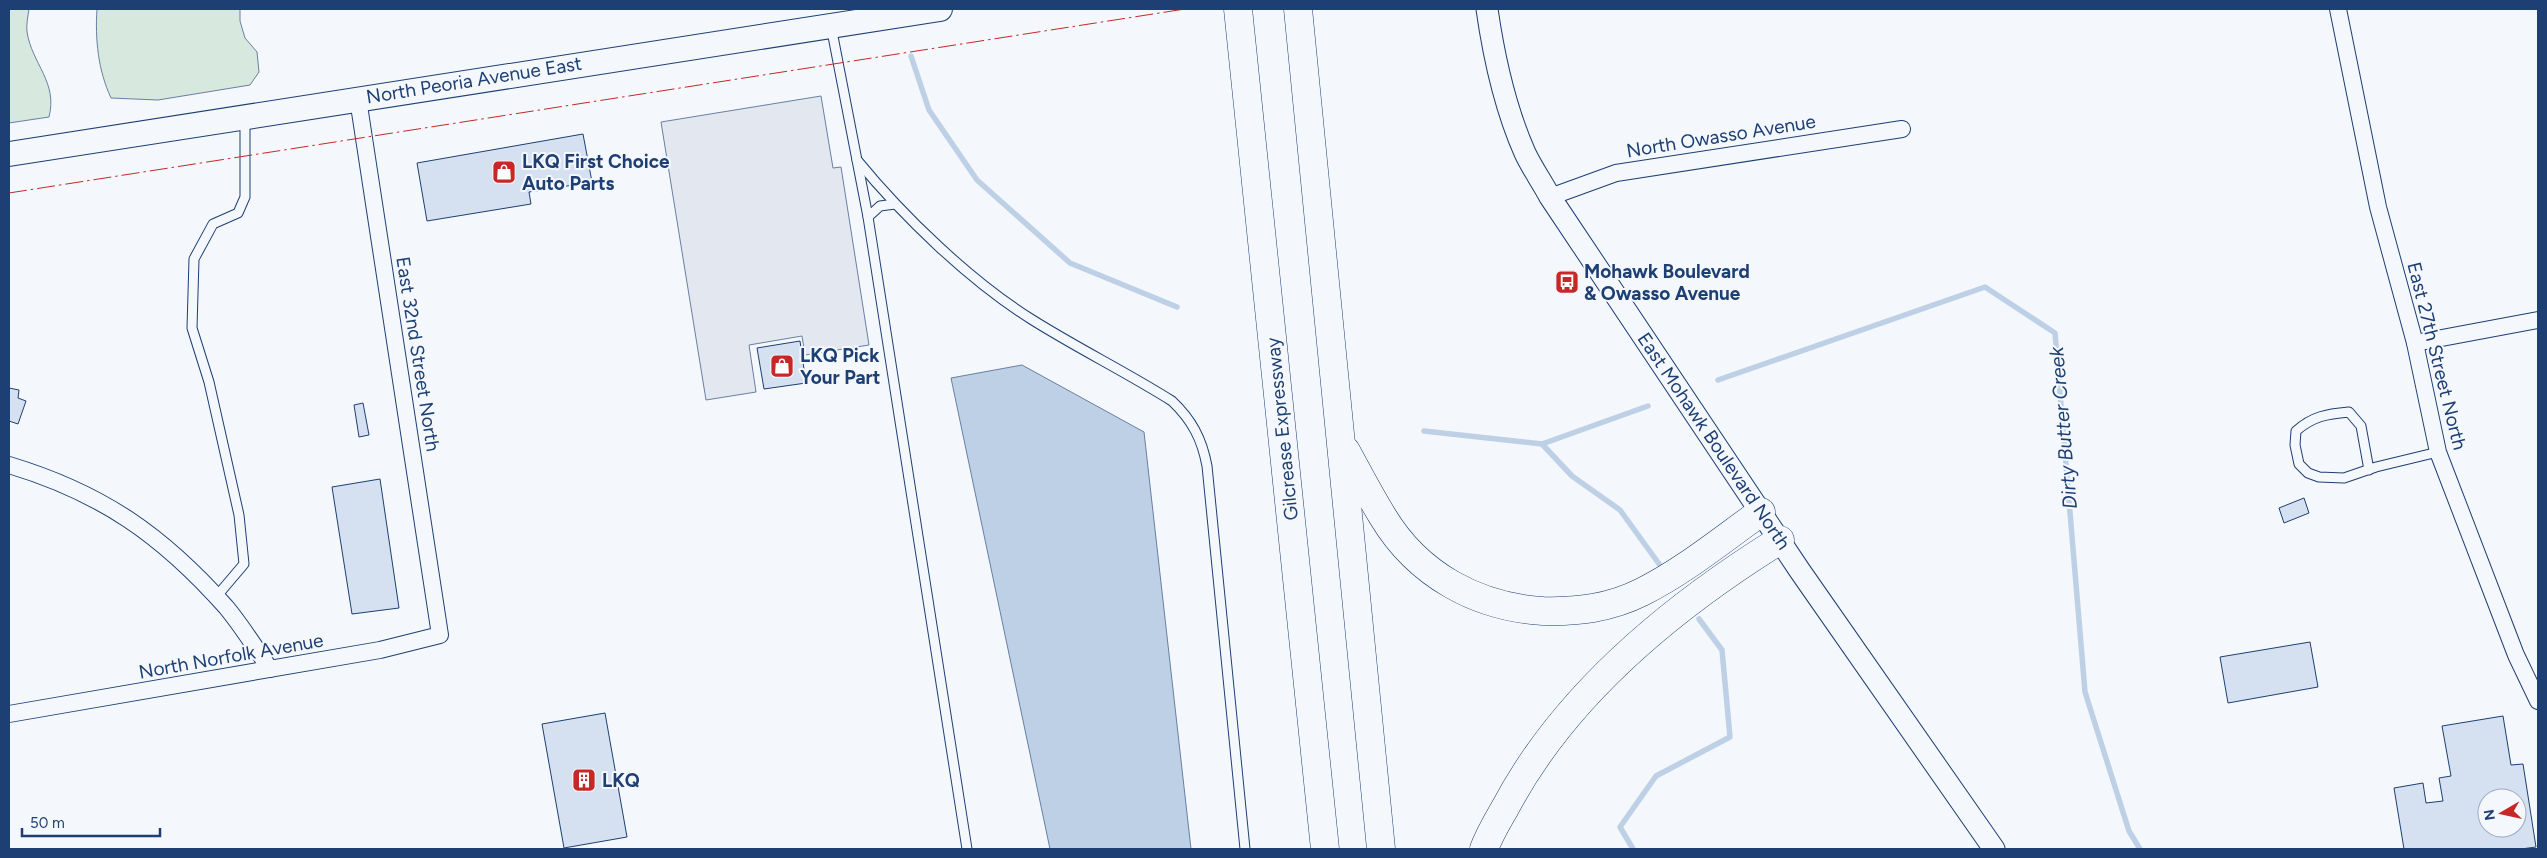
<svg xmlns="http://www.w3.org/2000/svg" width="2547" height="858" viewBox="0 0 2547 858" font-family="Figtree,sans-serif">
  <rect width="100%" height="100%" fill="#f4f7fb"/>
  <!-- green -->
  <g fill="#d7e8df" stroke="#687fa3">
    <path d="M9 9H29C28 16 26 25 27 32 32 64 58 82 49 117L9 123Z"/>
    <path d="M97 9H240V21L245 38 257 52 259 72 250 85 158 100 111 98C98 70 95 39 97 9Z"/>
  </g>
  <!-- parking -->
  <polygon fill="#e3e8f0" stroke="#687fa3" points="821,96 833,168 841,167 869,345 805,355 802,336 749,345 756,392 706,400 661,122"/>
  <!-- water -->
  <polygon fill="#bed0e5" stroke="#687fa3" points="1022,365 1144,432 1191,849 1050,849 951,378"/>
  <g fill="none" stroke-linecap="round" stroke-linejoin="round">
    <!-- stream -->
    <g stroke="#bed0e5" stroke-width="5.5">
      <polyline points="911,56 929,110 977,180 1070,263 1177,307"/>
      <polyline points="1718,380 1985,287 2055,333 2085,692 2129,831 2140,849"/>
      <polyline points="1424,431 1542,444 1648,406"/>
      <polyline points="1542,444 1572,476 1620,510 1662,568"/>
      <polyline points="1633,849 1620,827 1656,776 1730,737 1722,650 1699,619"/>
    </g>
  </g>
  <!-- building -->
  <g fill="#d5e0f0" stroke="#1d3f73" fill-rule="evenodd">
    <polygon points="583,134 592,182 529,192 531,204 427,221 417,163"/>
    <polygon points="800,341 806,383 764,389 757,348"/>
    <polygon points="9,388 19,390 18,398 26,401 18,424 9,421"/>
    <polygon points="363,403 369,435 359,437 354,405"/>
    <polygon points="380,479 399,608 352,614 332,487"/>
    <polygon points="2304,498 2309,513 2284,523 2279,508"/>
    <polygon points="2310,642 2318,687 2228,703 2220,657"/>
    <polygon points="605,713 627,837 564,848 542,724"/>
    <path d="M2503 716 2511 765 2523 764 2536 847 2521 849H2404L2394 788 2423 783 2426 803 2443 801 2439 778 2451 776 2442 726ZM2487 798H2517V828H2487Z"/>
  </g>
  <g fill="none" stroke-linecap="round" stroke-linejoin="round">
    <!-- service casing -->
    <g stroke="#1d3f73" stroke-width="11">
      <g id="service">
        <polyline points="831,26 868,217 967,849"/>
        <path d="M857 160C903 216 969 280 1031 319 1077 348 1126 372 1172 401 1192 420 1202 439 1207 466L1245 849"/>
        <polyline points="868,217 880,206 895,204"/>
        <path d="M2369 470 2361 426 2349 412C2327 414 2313 416 2296 431L2295 445 2299 464 2308 473 2319 477 2344 478 2376 467 2438 452"/>
        <polyline points="216,597 244,564 239,515 209,382 192,328 194,259 213,224 238,213 245,197 245,119"/>
      </g>
    </g>
    <!-- minor casing -->
    <g stroke="#1d3f73" stroke-width="18">
      <g id="minor">
        <polyline points="2338,9 2378,207 2415,343 2438,452 2516,655 2538,701"/>
        <polyline points="1550,197 1616,173 1902,129"/>
        <polyline points="2415,343 2538,320"/>
        <path d="M9 465C102 493 162 535 226 607 242 626 256 649 270 669"/>
        <polyline points="9,714 380,650 440,635 358,99"/>
      </g>
    </g>
    <!-- tertiary casing -->
    <g stroke="#1d3f73" stroke-width="23">
      <path id="tertiary" d="M1487 9C1494 58 1505 108 1525 153 1532 168 1542 182 1550 197L1800 571 1994 849"/>
    </g>
    <!-- secondary casing -->
    <g stroke="#1d3f73" stroke-width="26">
      <polyline id="secondary" points="9,154 940,9"/>
    </g>
    <!-- motorway casing -->
    <g stroke="#1d3f73" stroke-width="29">
      <g id="motorway">
        <polyline points="1238,9 1325,849"/>
        <polyline points="1298,9 1381,849"/>
        <path d="M1346 451C1358 473 1370 496 1383 517 1418 575 1477 607 1543 611 1578 612 1610 608 1642 592 1684 571 1723 539 1761 512"/>
        <path d="M1484 849C1489 835 1497 822 1505 808 1565 694 1672 607 1780 540"/>
      </g>
    </g>
    <!-- service -->
    <use href="#service" stroke="#f4f7fb" stroke-width="9"/>
    <!-- minor -->
    <use href="#minor" stroke="#f4f7fb" stroke-width="16"/>
    <!-- tertiary -->
    <use href="#tertiary" stroke="#f4f7fb" stroke-width="21"/>
    <!-- secondary -->
    <use href="#secondary" stroke="#f4f7fb" stroke-width="24"/>
    <!-- motorway -->
    <use href="#motorway" stroke="#f4f7fb" stroke-width="28"/>
    <!-- power -->
    <polyline stroke="#c62828" stroke-width="1" stroke-dasharray="18 4 2.5 4" stroke-linecap="butt" points="9,193 1185,9"/>
  </g>
  <!-- icons -->
  <defs>
    <g id="shop-square" transform="scale(1.25)"><rect x="-9" y="-9" width="18" height="18" rx="4" fill="#c62828" stroke="#f4f7fb"/><path d="M-5-2.5h2.3a2.7 3.5 0 0 1 5.4 0H5L5.5 6h-11ZM-1.5-2.5h3a1.5 2.3 0 0 0-3 0Z" fill="#fff"/></g>
    <g id="bus-square" transform="scale(1.25)"><rect x="-9" y="-9" width="18" height="18" rx="4" fill="#c62828" stroke="#f4f7fb"/><path d="M-5-6H5V4H4V6H2V4H-2V6H-4V4H-5ZM-3.5-4V0h7V-4ZM-3.5 1.2v1.5H-2V1.2ZM2 1.2v1.5H3.5V1.2Z" fill="#fff"/></g>
    <g id="building-square" transform="scale(1.25)"><rect x="-9" y="-9" width="18" height="18" rx="4" fill="#c62828" stroke="#f4f7fb"/><path d="M-4-6H4V6H1V3H-1V6H-4ZM-2.5-4.3h1.7v1.8h-1.7ZM.8-4.3h1.7v1.8H.8ZM-2.5-1h1.7V.8h-1.7ZM.8-1h1.7V.8H.8Z" fill="#fff"/></g>
  </defs>
  <g fill-rule="evenodd">
    <use href="#shop-square" x="504" y="172"/>
    <use href="#bus-square" x="1567" y="282"/>
    <use href="#shop-square" x="782" y="366"/>
    <use href="#building-square" x="584" y="780"/>
  </g>
  <g text-anchor="middle" dominant-baseline="central" stroke-width="4" stroke-linejoin="round" paint-order="stroke">
    <!-- street labels -->
    <g font-size="19" fill="#1d3f73" stroke="#f4f7fb">
      <text transform="translate(474 80) rotate(-9)">North Peoria Avenue East</text>
      <text transform="translate(1721 136) rotate(-9)">North Owasso Avenue</text>
      <text transform="translate(418 354) rotate(81)">East 32nd Street North</text>
      <text transform="translate(2437 356) rotate(76)">East 27th Street North</text>
      <text transform="translate(1282 429) rotate(-96)">Gilcrease Expressway</text>
      <text transform="translate(1714 441) rotate(56)">East Mohawk Boulevard North</text>
      <text transform="translate(231 656) rotate(-10)">North Norfolk Avenue</text>
    </g>
    <!-- poi labels -->
    <g font-size="19" font-weight="bold" fill="#1d3f73" stroke="#f4f7fb" text-anchor="start">
      <text x="522" y="161">LKQ First Choice<tspan x="522" dy="22">Auto Parts</tspan></text>
      <text x="1584" y="271">Mohawk Boulevard<tspan x="1584" dy="22">&amp; Owasso Avenue</tspan></text>
      <text x="800" y="355">LKQ Pick<tspan x="800" dy="22">Your Part</tspan></text>
      <text x="602" y="780">LKQ</text>
    </g>
    <!-- water labels -->
    <g font-size="20" font-style="italic" fill="#1d3f73" stroke="#f4f7fb">
      <text transform="translate(2063 428) rotate(-95)">Dirty Butter Creek</text>
    </g>
  </g>
  <!-- border -->
  <rect width="2547" height="858" fill="none" stroke="#1d3f73" stroke-width="20"/>
  <!-- north arrow -->
  <g transform="translate(2502 813) rotate(261)"><circle r="24" fill="#f4f7fb" stroke="#9eadc5"/>
  <path d="M0-4L9 19L0 12L-9 19Z" fill="#c62828"/>
  <text y="-8" font-size="14" font-weight="bold" text-anchor="middle" fill="#1d3f73">N</text>
  </g>
  <!-- scale -->
  <path d="M22 828v8h138v-8" fill="none" stroke="#1d3f73" stroke-width="2.5"/>
  <text x="30" y="828" font-size="15" fill="#1d3f73" stroke="#f4f7fb" stroke-width="4" paint-order="stroke">50 m</text>
</svg>
